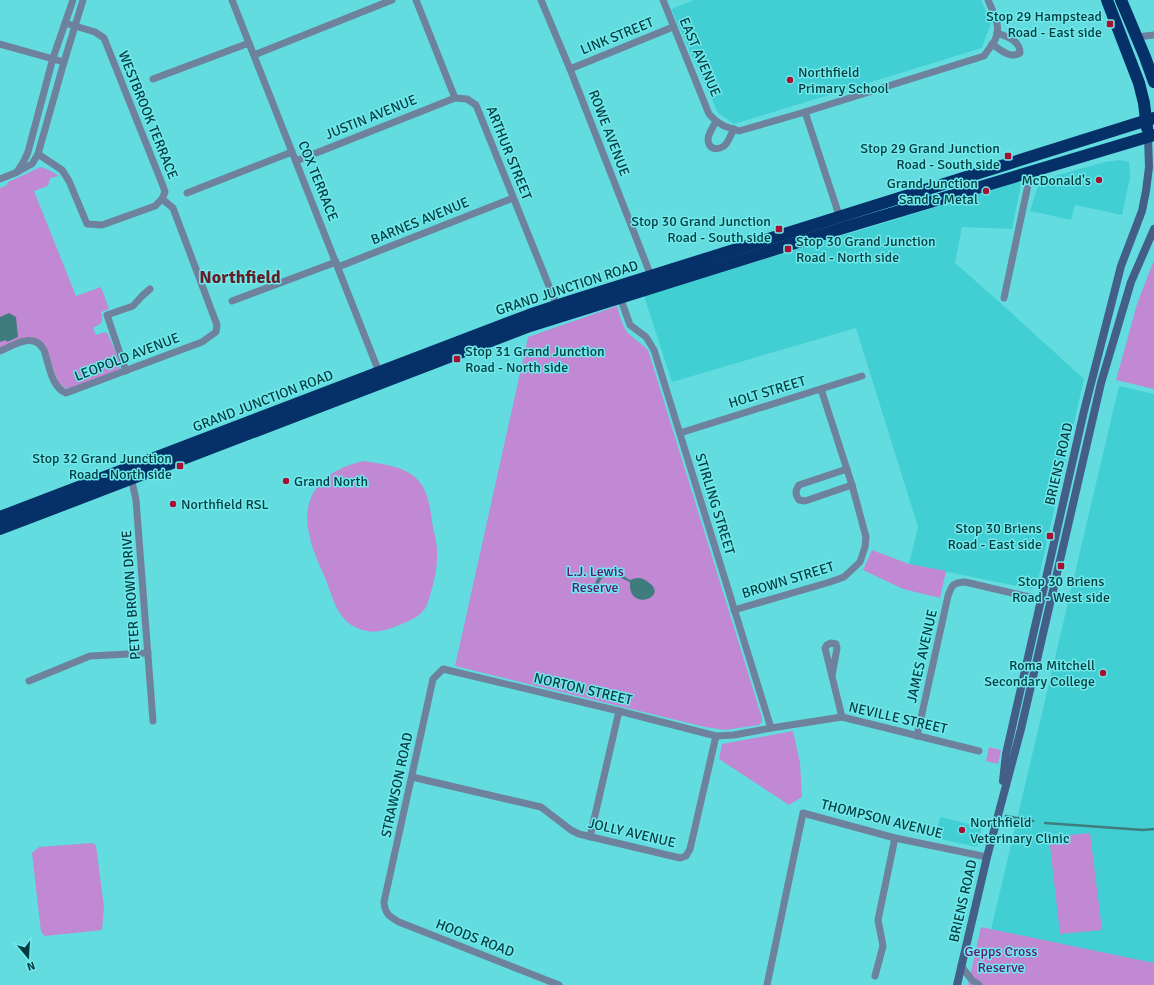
<svg xmlns="http://www.w3.org/2000/svg" width="1154" height="985" viewBox="0 0 1154 985" font-family="Signika,sans-serif">
  <rect width="100%" height="100%" fill="#62dcdf"/>
  <!-- built -->
  <g fill="#42cfd3">
    <polygon points="694,0 981,0 991,23 982,48 734,124 718,113 671,9"/>
    <polygon points="1120,160 1129,162 1130,178 1122,215 1075,205 1071,220 1030,211 1040,180 1105,162"/>
    <polygon points="1018,181 1021,184 1012,229 962,227 955,263 996,299 1084,379 1037,585 1031,589 909,564 918,527 856,328 672,382 644,296 999,188"/>
    <polygon points="1119,386 1154,394 1154,966 986,951"/>
    <polygon points="940,817 982,827 977,847 935,838"/>
  </g>
  <!-- green -->
  <g fill="#c189d3">
    <path d="M41 167 49 170 59 176 50 178 48 186 34 191 76 296 101 287 109 309 101 312C104 321 102 324 93 328L96 335 105 332 108 334 120 363V369L117 372 69 390 59 384 44 344 39 340 35 338 0 349V188L7 185 8 182 26 174 34 170Z"/>
    <polygon points="1154,260 1154,389 1116,380 1137,304"/>
    <path d="M617 306C620 316 622 326 628 333 634 339 642 344 648 350L762 718V722L759 725 725 730 705 727 455 666 528 337Z"/>
    <path d="M364 461C380 464 397 465 411 474 429 486 430 508 433 528 435 535 437 544 437 551 438 568 433 586 428 602 424 615 413 619 402 624 385 631 370 636 353 626 337 617 332 596 326 580 320 566 313 552 310 538 298 495 325 469 364 461Z"/>
    <polygon points="872,550 909,564 946,571 940,598 903,589 863,570"/>
    <polygon points="793,731 800,763 802,797 789,805 719,759 722,744"/>
    <polygon points="989,747 1001,750 998,764 986,761"/>
    <polygon points="1090,833 1102,930 1060,934 1049,837"/>
    <polygon points="93,843 96,846 104,907 102,930 45,936 41,932 32,853 39,847"/>
    <polygon points="981,927 1154,963 1154,985 968,985"/>
  </g>
  <!-- water -->
  <g fill="#3f7c7d">
    <polygon points="9,313 16,317 18,337 7,342 6,340 0,342 0,317"/>
    <path d="M606 572 620 574 630 580C637 577 642 577 648 582 671 597 627 613 630 582L619 577 607 575 602 578 594 591 592 588 599 576Z"/>
  </g>
  <g fill="none" stroke-linecap="round" stroke-linejoin="round">
    <!-- stream -->
    <g stroke="#3f7c7d" stroke-width="2.5">
      <polyline points="1006,816 1033,821"/>
      <polyline points="1045,823 1143,830 1154,829"/>
    </g>
    <!-- street -->
    <g stroke="#6e819d" stroke-width="7">
      <polyline points="232,0 379,372"/>
      <polyline points="416,0 455,98 467,99 476,105 557,306"/>
      <polyline points="541,0 570,69 651,276"/>
      <path d="M663 0 709 114 716 121 724 126 739 131 805 112 984 56C988 50 992 45 995 40 1002 27 993 12 988 0"/>
      <polyline points="1137,37 1154,35"/>
      <polyline points="0,44 64,62"/>
      <path d="M992 44C1001 50 1010 59 1020 53 1020 40 1007 37 997 33"/>
      <polyline points="254,55 392,0"/>
      <polyline points="570,69 673,27"/>
      <polyline points="153,79 249,43"/>
      <polyline points="805,112 840,218"/>
      <path d="M716 121C714 126 708 134 708 139 708 149 717 151 724 146 728 143 731 134 734 129"/>
      <polyline points="38,154 62,170 69,181 87,224 102,225 155,206 162,199"/>
      <polyline points="296,161 455,98"/>
      <polyline points="17,172 24,161 28,152 53,58 73,0"/>
      <polyline points="0,179 15,173 32,164 38,154 64,62 83,0"/>
      <polyline points="187,193 292,152"/>
      <polyline points="338,267 513,198"/>
      <polyline points="620,297 630,325 646,337 654,350 771,728"/>
      <polyline points="1004,298 1028,185 1027,172"/>
      <polyline points="232,301 336,262"/>
      <path d="M0 351C15 345 34 331 44 350 49 364 51 387 66 393L202 342 216 332 217 325 173 208 162 199 165 192 163 186 104 38 95 32 65 23"/>
      <polyline points="126,371 107,315 133,306 142,296 150,289"/>
      <polyline points="680,433 862,376"/>
      <path d="M847 469 799 485C795 491 795 494 799 500L805 501 852 485"/>
      <polyline points="131,477 136,500 153,721"/>
      <polyline points="734,610 830,582 844,577 860,562 865,547 866,537 852,485 821,389"/>
      <polyline points="832,676 837,648 836,644 831,643 827,645 825,648 842,717"/>
      <polyline points="29,681 90,656 148,653"/>
      <path d="M917 736 948 596C952 585 952 583 965 582L1042 600"/>
      <polyline points="412,777 541,807 571,830 579,834 680,858 686,856 690,849 716,736"/>
      <polyline points="590,837 619,711"/>
      <polyline points="961,966 972,980 979,985"/>
      <polyline points="875,976 883,946 878,920 895,838"/>
      <path d="M559 985 399 922C389 916 385 914 384 902L433 679 443 669 619 711 716 736 734 735 771 728 842 717 979 751"/>
      <polyline points="767,985 803,813 895,838 987,857"/>
    </g>
    <!-- secondary -->
    <g stroke="#435f88" stroke-width="8">
      <polyline points="1003,781 1006,754 1084,411 1121,266 1142,211 1146,191 1149,167 1148,137"/>
      <polyline points="957,985 987,857 1021,729 1101,383 1131,282 1154,229"/>
    </g>
    <!-- highway -->
    <g stroke="#053068" stroke-width="12">
      <polyline points="1107,0 1139,83 1144,103 1147,128"/>
      <polyline points="1121,0 1145,57 1154,82"/>
      <polyline points="0,517 529,315 568,302 1154,118"/>
      <polyline points="0,529 530,326 843,228 1154,135"/>
    </g>
  </g>
  <!-- markers -->
  <g fill="#a81033" stroke="#71e9ec" stroke-width="1.5">
    <rect x="1106" y="20" width="8" height="8" rx="2"/>
    <circle cx="790" cy="80" r="4"/>
    <rect x="1004" y="152" width="8" height="8" rx="2"/>
    <circle cx="1099" cy="180" r="4"/>
    <circle cx="986" cy="191" r="4"/>
    <rect x="775" y="225" width="8" height="8" rx="2"/>
    <rect x="784" y="245" width="8" height="8" rx="2"/>
    <rect x="453" y="355" width="8" height="8" rx="2"/>
    <rect x="176" y="462" width="8" height="8" rx="2"/>
    <circle cx="286" cy="481" r="4"/>
    <circle cx="173" cy="504" r="4"/>
    <rect x="1046" y="532" width="8" height="8" rx="2"/>
    <rect x="1057" y="562" width="8" height="8" rx="2"/>
    <circle cx="1103" cy="673" r="4"/>
    <circle cx="962" cy="830" r="4"/>
  </g>
  <g text-anchor="middle" dominant-baseline="central" stroke-width="3" stroke-linejoin="round" paint-order="stroke">
    <!-- poi labels -->
    <g font-size="14" fill="#033d3f" stroke="#71e9ec" text-anchor="end">
      <text x="1102" y="16">Stop 29 Hampstead<tspan x="1102" dy="16">Road - East side</tspan></text>
      <text x="798" y="72" text-anchor="start">Northfield<tspan x="798" dy="16">Primary School</tspan></text>
      <text x="1000" y="148">Stop 29 Grand Junction<tspan x="1000" dy="16">Road - South side</tspan></text>
      <text x="1091" y="180">McDonald's</text>
      <text x="978" y="183">Grand Junction<tspan x="978" dy="16">Sand &amp; Metal</tspan></text>
      <text x="771" y="221">Stop 30 Grand Junction<tspan x="771" dy="16">Road - South side</tspan></text>
      <text x="796" y="241" text-anchor="start">Stop 30 Grand Junction<tspan x="796" dy="16">Road - North side</tspan></text>
      <text x="465" y="351" text-anchor="start">Stop 31 Grand Junction<tspan x="465" dy="16">Road - North side</tspan></text>
      <text x="172" y="458">Stop 32 Grand Junction<tspan x="172" dy="16">Road - North side</tspan></text>
      <text x="294" y="481" text-anchor="start">Grand North</text>
      <text x="181" y="504" text-anchor="start">Northfield RSL</text>
      <text x="1042" y="528">Stop 30 Briens<tspan x="1042" dy="16">Road - East side</tspan></text>
      <text x="1061" y="581" text-anchor="middle">Stop 30 Briens<tspan x="1061" dy="16">Road - West side</tspan></text>
      <text x="1095" y="665">Roma Mitchell<tspan x="1095" dy="16">Secondary College</tspan></text>
      <text x="970" y="822" text-anchor="start">Northfield<tspan x="970" dy="16">Veterinary Clinic</tspan></text>
    </g>
    <!-- street labels -->
    <g font-size="14" fill="#033d3f" stroke="#71e9ec">
      <text transform="translate(617 36) rotate(-22)">LINK STREET</text>
      <text transform="translate(700 57) rotate(67)">EAST AVENUE</text>
      <text transform="translate(148 115) rotate(68)">WESTBROOK TERRACE</text>
      <text transform="translate(371 117) rotate(-22)">JUSTIN AVENUE</text>
      <text transform="translate(609 133) rotate(69)">ROWE AVENUE</text>
      <text transform="translate(509 153) rotate(68)">ARTHUR STREET</text>
      <text transform="translate(318 181) rotate(68)">COX TERRACE</text>
      <text transform="translate(420 221) rotate(-22)">BARNES AVENUE</text>
      <text transform="translate(567 288) rotate(-18)">GRAND JUNCTION ROAD</text>
      <text transform="translate(127 357) rotate(-21)">LEOPOLD AVENUE</text>
      <text transform="translate(767 392) rotate(-17)">HOLT STREET</text>
      <text transform="translate(263 401) rotate(-21)">GRAND JUNCTION ROAD</text>
      <text transform="translate(1059 464) rotate(-77)">BRIENS ROAD</text>
      <text transform="translate(715 504) rotate(73)">STIRLING STREET</text>
      <text transform="translate(788 580) rotate(-17)">BROWN STREET</text>
      <text transform="translate(131 595) rotate(-94)">PETER BROWN DRIVE</text>
      <text transform="translate(922 656) rotate(-77)">JAMES AVENUE</text>
      <text transform="translate(583 689) rotate(13)">NORTON STREET</text>
      <text transform="translate(898 718) rotate(13)">NEVILLE STREET</text>
      <text transform="translate(397 785) rotate(-78)">STRAWSON ROAD</text>
      <text transform="translate(882 819) rotate(14)">THOMPSON AVENUE</text>
      <text transform="translate(632 833) rotate(13)">JOLLY AVENUE</text>
      <text transform="translate(963 901) rotate(-77)">BRIENS ROAD</text>
      <text transform="translate(475 938) rotate(21)">HOODS ROAD</text>
    </g>
    <!-- park labels -->
    <g font-size="14" fill="#5e1972" stroke="#71e9ec">
      <text x="595" y="571">L.J. Lewis<tspan x="595" dy="16">Reserve</tspan></text>
      <text x="1001" y="951">Gepps Cross<tspan x="1001" dy="16">Reserve</tspan></text>
    </g>
    <!-- district labels -->
    <g font-size="18" font-weight="bold" fill="#641e26" stroke="#71e9ec">
      <text x="240" y="277">Northfield</text>
    </g>
  </g>
  <!-- north arrow -->
  <g transform="translate(28 957) rotate(162)" stroke="#71e9ec" stroke-width="3" paint-order="stroke">
  <path d="M0-3L7 15L0 10L-7 15Z" fill="#033d3f"/>
  <text y="-6" font-size="11" font-weight="bold" text-anchor="middle" fill="#033d3f">N</text>
  </g>
</svg>
